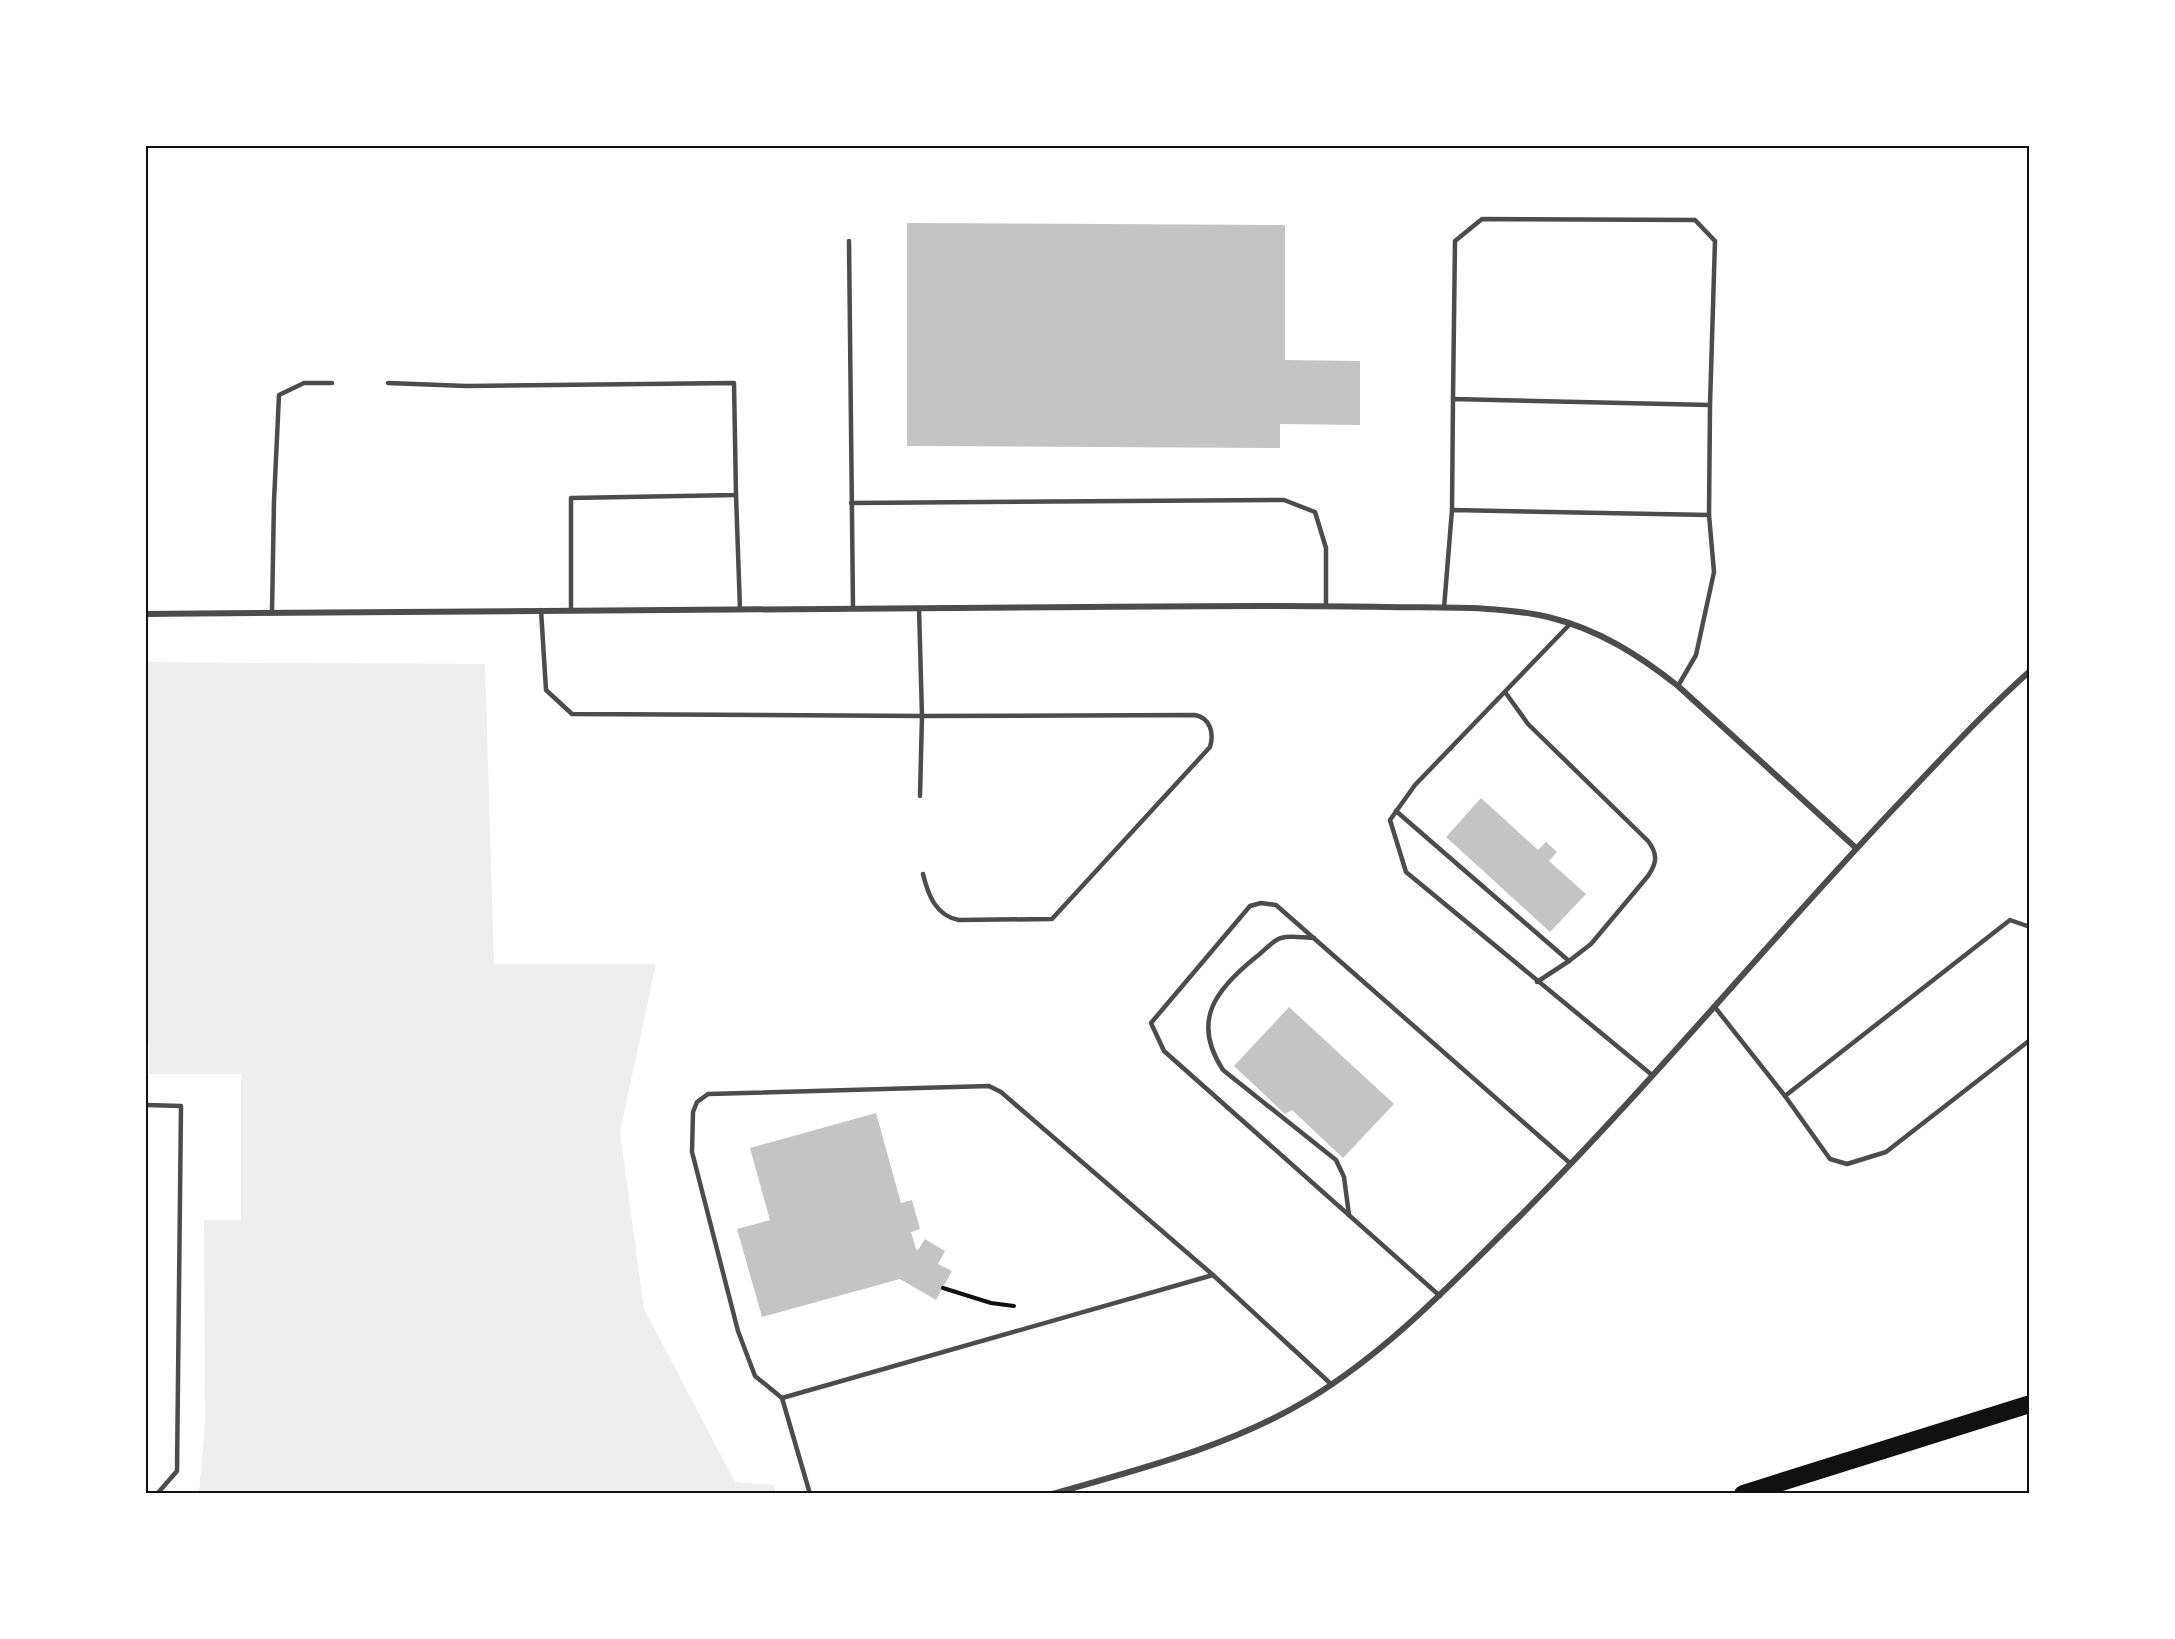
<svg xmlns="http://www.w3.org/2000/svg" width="2175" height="1639" viewBox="0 0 2175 1639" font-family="'Sofia Sans Condensed',sans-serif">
  <rect width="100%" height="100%" fill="#fff"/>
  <!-- green -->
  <polygon fill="#eee" points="146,662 485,664 494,964 656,964 620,1132 644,1309 735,1482 774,1485 776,1493 199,1493 205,1422 204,1220 241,1220 241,1074 149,1074 149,1043 146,1043"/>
  <!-- building -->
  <g fill="#c4c4c4">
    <polygon points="907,223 1285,225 1285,360 1360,361 1360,425 1280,424 1280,448 907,446"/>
    <polygon points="1481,798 1538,850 1546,842 1557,852 1549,861 1586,894 1550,932 1446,837"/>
    <polygon points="1289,1007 1394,1104 1343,1158 1292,1110 1285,1114 1234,1066"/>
    <polygon points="876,1113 901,1203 912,1200 920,1229 911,1232 916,1249 918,1250 925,1239 945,1251 938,1264 952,1271 936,1300 900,1279 762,1317 737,1229 770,1220 750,1148"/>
  </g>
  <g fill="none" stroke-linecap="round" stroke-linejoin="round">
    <!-- path -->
    <polyline stroke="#111" stroke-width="4" points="943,1288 991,1303 1014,1306"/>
    <!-- service -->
    <g stroke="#4c4c4c" stroke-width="4.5">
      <polyline points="849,241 853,608"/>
      <polyline points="388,383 466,386 734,383 736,495 571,498 571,610"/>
      <polyline points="1453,399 1455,241 1482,219 1695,220 1715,241 1710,405"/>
      <polyline points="736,495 740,609"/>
      <polyline points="851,503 1284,500 1315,512 1326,548 1326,606"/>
      <polyline points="1452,510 1453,399 1710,405 1709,515"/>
      <path d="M919 608 922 716 1195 715C1211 718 1214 734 1210 747L1052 919 959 920C936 916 928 895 923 874"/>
      <polyline points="1444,608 1452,510 1709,515 1714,572 1696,655 1678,686"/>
      <polyline points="541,610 546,690 572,714 922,716 920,796"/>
      <polyline points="272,612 274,501 279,395 304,383 332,383"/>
      <polyline points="1571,623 1415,785 1390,820 1406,872 1652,1075"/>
      <path d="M1505 692 1528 724 1648 841C1658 854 1657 863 1648 876L1591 944 1569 961 1537 982"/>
      <polyline points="1396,811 1569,961"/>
      <path d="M1314 938C1304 938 1291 935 1281 938 1273 940 1263 952 1256 957 1215 990 1191 1021 1223 1070L1336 1160 1344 1177 1349 1215"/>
      <polyline points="1714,1006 1785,1096 1830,1159 1847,1164 1886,1152 2030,1040"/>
      <polyline points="1785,1096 2010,920 2030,927"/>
      <polyline points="146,1105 181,1106 177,1471 157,1494"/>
      <polyline points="1440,1296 1164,1051 1151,1023 1250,906 1261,903 1276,905 1571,1164"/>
      <polyline points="782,1398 755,1376 738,1331 692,1152 693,1112 697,1102 708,1094 989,1086 1001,1092 1213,1275"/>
      <polyline points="810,1494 782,1398 1213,1275 1331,1384"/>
    </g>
    <!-- minor -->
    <g stroke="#4c4c4c" stroke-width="6">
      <path d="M146 614C460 610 774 608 1089 607 1188 606 1287 605 1385 607 1439 608 1495 605 1548 617 1598 629 1639 655 1678 686L1856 848"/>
      <path d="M1052 1494C1140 1469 1231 1446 1309 1399 1388 1351 1451 1284 1516 1220 1650 1086 1770 939 1901 801 1943 757 1984 712 2030 671"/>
    </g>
    <!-- motorway -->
    <polyline stroke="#111" stroke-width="18" points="1743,1494 2030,1404"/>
  </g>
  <!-- border -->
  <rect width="2175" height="1639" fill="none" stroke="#ffffff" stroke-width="294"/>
  <rect x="147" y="147" width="1881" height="1345" fill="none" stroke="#111" stroke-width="2"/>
</svg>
